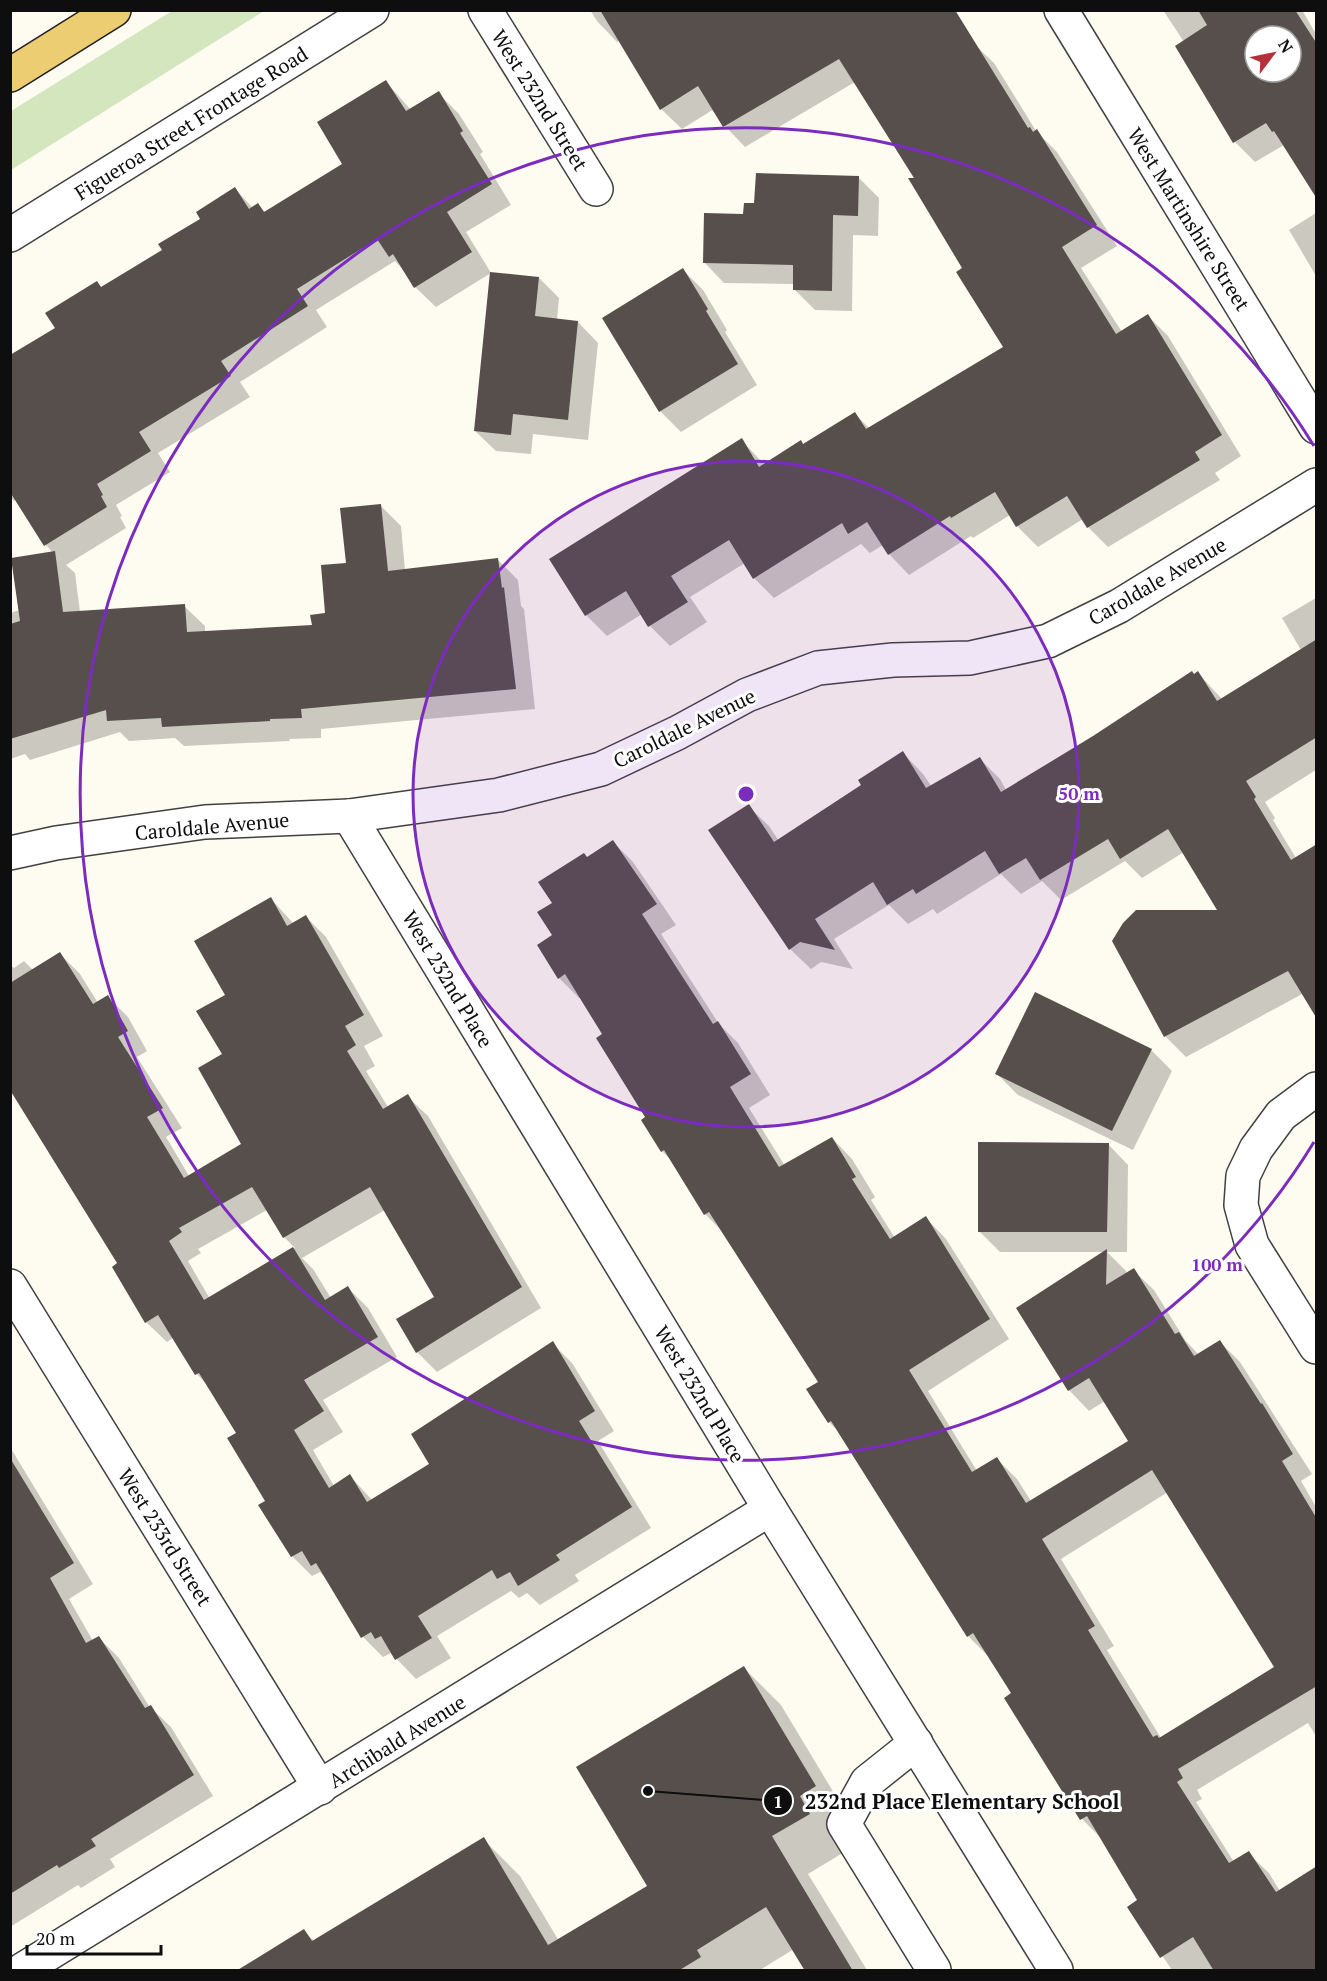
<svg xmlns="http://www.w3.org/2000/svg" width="1327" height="1981" viewBox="0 0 1327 1981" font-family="'PT Serif',serif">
  <rect width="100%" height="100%" fill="#fefbf1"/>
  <!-- green -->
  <polygon fill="#d3e6bd" points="172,11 264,11 11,170 11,111"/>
  <!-- shadow -->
  <g fill="#0003" fill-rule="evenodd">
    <polygon points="590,10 948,10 973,43 994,63 1036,131 1057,152 1117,246 1081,268 1122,332 1148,316 1168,336 1241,456 1215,473 1220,480 1108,547 1088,527 1083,519 1038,547 1017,526 1010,515 973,538 971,536 909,575 889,554 883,545 870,553 861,544 774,598 754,578 745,563 690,597 707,622 670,646 650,626 642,614 607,636 586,615 551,559 741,440 765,465 804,445 855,414 869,428 1005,347 916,179 855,82 745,147 725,126 714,109 682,129 661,109 620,40 617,42 597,21"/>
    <path d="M1163 10H1302L1316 34V196L1284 145 1255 162 1235 142 1184 42ZM1255 36H1291V72H1255Z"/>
    <polygon points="386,82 411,110 438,93 459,114 483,152 480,154 511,205 466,232 491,273 436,307 415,287 406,273 395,261 316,310 327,327 240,382 250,397 158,453 170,472 116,505 122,516 120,517 126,528 66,565 75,573 80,612 184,606 205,626 205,633 313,627 327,615 347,564 380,505 401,526 405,570 498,560 518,580 521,606 524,609 535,709 321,729 321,738 289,739 290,741 184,746 175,738 129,741 120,732 30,760 25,754 10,759 10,613 20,610 53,553 46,545 17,499 14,501 10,497 10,357 57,329 97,283 102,288 164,250 202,220 235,189 253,208 258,205 266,213 344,164"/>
    <polygon points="859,178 879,198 878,236 853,235 852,311 815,310 794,289 794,284 724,283 704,262 756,205"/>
    <polygon points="1316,213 1316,276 1289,230"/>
    <polygon points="683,270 703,290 727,330 725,332 757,385 681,432 660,411"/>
    <polygon points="539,278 559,298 557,320 578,322 598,343 588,440 533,434 531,454 496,451 475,431"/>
    <polygon points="1316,598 1316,770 1265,802 1275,818 1273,820 1296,858 1304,993 1186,1057 1166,1037 1114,941 1220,911 1184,852 1142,878 1125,861 1061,900 1042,881 1021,894 1001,874 937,914 933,909 908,924 889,905 834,939 853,969 821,962 811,969 790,949 711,831 748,806 769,826 779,841 863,785 903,753 923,774 932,787 980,759 1000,779 1006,790 1198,673 1222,699 1301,650 1282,618"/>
    <path d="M613 842 633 862 676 925 661 934 719 1024 738 1043 770 1095 749 1108 785 1166 832 1138 852 1159 875 1197 871 1200 895 1238 926 1218 946 1239 1009 1339 928 1391 977 1471 997 1459 1017 1479 1031 1501 1130 1441 1105 1401 1089 1411 1069 1390 1018 1308 1105 1252H1000L979 1231 1108 1144 1128 1165 1127 1252H1107L1126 1271V1274L1133 1270 1154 1290 1185 1340 1199 1355 1220 1342 1240 1362 1312 1474 1301 1481 1316 1507V1736L1308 1723 1197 1790 1202 1799 1196 1802 1234 1862 1248 1853 1269 1873 1280 1891 1316 1970H1172L1129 1907 1140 1901 1102 1839 1082 1819 1006 1698 1013 1694 988 1656 968 1636 842 1435 829 1422 809 1389 820 1383 725 1234 705 1214 674 1163 662 1151 643 1120 647 1118 604 1035 581 997 579 998 559 978 554 936V903L587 858ZM1168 1492 1276 1668 1161 1738 1107 1650 1114 1646 1061 1559Z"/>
    <path d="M271 899 294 924 306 917 326 937 383 1036 364 1046 375 1066 366 1071 388 1107 407 1096 428 1116 541 1308 437 1372 417 1352 398 1319 436 1297 385 1210 302 1258 313 1269 331 1298 348 1288 368 1308 397 1357 323 1400 343 1432 313 1450 334 1486 350 1476 373 1501 431 1465 552 1343 572 1363 614 1431 598 1441 651 1528 575 1575 579 1581 540 1605 527 1593 519 1598 511 1591 437 1636 451 1658 416 1679 391 1653 383 1657 363 1637 329 1582 320 1572 312 1576 292 1556 261 1506 267 1501 238 1433 208 1386 197 1374 174 1337 167 1342 146 1322 120 1264 10 1085V965L14 968 24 961 33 970 60 954 80 974 98 1003 108 997 128 1017 147 1051 137 1057 182 1128 166 1137 189 1176 243 1144 224 1054 227 995ZM267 1210 284 1237 295 1248 210 1299 188 1261 201 1253 198 1249Z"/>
    <polygon points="1035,994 1151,1050 1172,1071 1133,1150 1018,1095 997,1074"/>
    <polygon points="10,1447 93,1584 69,1599 93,1641 98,1637 119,1658 149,1706 171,1727 213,1796 110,1859 115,1867 81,1888 78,1885 10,1927"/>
    <polygon points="744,1668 781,1705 852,1823 846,1851 808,1874 867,1970 807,1970 794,1949 760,1970 239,1970 304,1931 314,1941 483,1839 520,1876 559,1941 649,1886"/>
  </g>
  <!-- building -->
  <g fill="#564f4b" fill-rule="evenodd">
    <polygon points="600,10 955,10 1028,128 1030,127 1033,132 1037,129 1097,225 1062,247 1116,334 1148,314 1222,435 1195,452 1200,460 1087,528 1067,496 1016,527 995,492 951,518 950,516 888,555 867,522 848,534 842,523 753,579 729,540 671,576 688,602 648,627 626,591 585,616 549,559 742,438 759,467 801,440 803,444 855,412 866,429 1003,347 956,272 962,268 908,178 914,178 839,59 723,127 698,86 660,110"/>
    <path d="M1198 10H1295L1317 44V199L1274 131 1272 132 1266 123 1233 143 1175 46 1207 25ZM1255 36H1291V72H1255Z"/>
    <polygon points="386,80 406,111 439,91 463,131 460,133 492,184 447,212 472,252 414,288 393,254 389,257 377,239 297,289 308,306 221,361 231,376 139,432 151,451 97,484 103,495 101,496 107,507 44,546 10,492 10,355 55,328 45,313 97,281 101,287 162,250 158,244 200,219 196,212 235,187 249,209 258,203 264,212 342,164 317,122"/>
    <polygon points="756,173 859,176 858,216 833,215 832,291 793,290 793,265 703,263 704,213 743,214 744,203 754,203"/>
    <polygon points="683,268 708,309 706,311 738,364 659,412 602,318"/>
    <polygon points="490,272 539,277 535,316 578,321 568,420 513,414 511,435 474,431"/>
    <polygon points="381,504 388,571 498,558 502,588 504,587 516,689 301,709 302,718 270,719 270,721 162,727 161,718 107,721 106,710 10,739 10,624 20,621 11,558 55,551 63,612 185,604 187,632 312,625 310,615 325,613 321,565 346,563 340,508"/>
    <polygon points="1317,639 1317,737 1246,781 1256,797 1254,799 1291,860 1317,844 1317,1019 1288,971 1164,1037 1112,941 1123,923 1136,910 1217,910 1168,829 1120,859 1108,839 1040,880 1026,858 999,874 985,851 916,894 913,889 887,905 873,882 815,919 835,950 800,942 789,950 708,830 749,804 774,842 861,785 858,780 903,751 926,788 980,757 1001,792 1093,736 1192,671 1194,674 1198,671 1217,701"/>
    <path d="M613 840 657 904 642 914 713 1024 718 1021 751 1074 730 1087 779 1167 832 1137 856 1177 852 1179 890 1239 926 1216 990 1319 909 1370 972 1472 997 1457 1026 1503 1128 1441 1089 1378 1068 1391 1016 1308 1107 1249 1106 1285 1134 1268 1175 1334 1179 1332 1194 1356 1220 1340 1261 1404 1262 1403 1293 1454 1282 1461 1317 1519V1686L1178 1769 1183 1778 1177 1782 1229 1863 1249 1851 1276 1892 1317 1866V1971H1214L1193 1937 1160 1958 1127 1907 1137 1900 1087 1816 1080 1820 1004 1698 1011 1693 973 1633 967 1637 831 1421 828 1423 806 1389 818 1382 709 1212 704 1215 664 1150 661 1152 641 1120 645 1117 596 1038 602 1034 565 974 558 979 537 945 552 935 537 912 552 903 538 882 584 853 587 857ZM1152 1470 1274 1667 1159 1738 1157 1735 1153 1737 1088 1630 1095 1626 1042 1539Z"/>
    <polygon points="271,897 287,926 306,915 364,1015 345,1026 356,1045 347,1051 383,1109 408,1094 522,1287 416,1353 396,1319 434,1297 370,1187 283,1238 252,1187 179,1228 182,1232 169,1241 204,1300 293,1247 325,1300 348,1286 378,1337 304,1380 324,1411 294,1430 329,1488 350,1474 367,1502 429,1464 411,1434 553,1341 595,1411 579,1421 632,1507 556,1555 560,1560 518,1586 510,1572 497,1579 492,1570 418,1616 432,1638 395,1660 381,1636 375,1639 371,1632 361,1638 316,1563 311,1566 302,1551 291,1557 258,1505 265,1501 227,1438 236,1433 199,1373 195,1375 158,1315 145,1323 112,1267 117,1263 10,1090 10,983 60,952 93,1004 108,995 128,1031 118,1037 163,1108 147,1117 184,1178 241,1144 198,1068 222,1054 196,1011 225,995 194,941"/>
    <polygon points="1035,992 1152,1049 1112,1131 995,1074"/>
    <polygon points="978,1142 1109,1143 1107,1232 978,1232"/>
    <polygon points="10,1458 74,1563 50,1578 86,1643 99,1636 145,1708 151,1705 194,1775 91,1839 96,1846 59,1868 57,1865 10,1894"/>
    <polygon points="744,1666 816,1786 800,1796 810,1814 772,1836 853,1971 805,1971 766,1907 697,1950 701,1957 678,1971 236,1971 304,1929 312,1941 484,1837 548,1945 647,1886 576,1767"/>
  </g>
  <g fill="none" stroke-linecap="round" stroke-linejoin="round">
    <!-- minor casing -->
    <g stroke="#414141" stroke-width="36">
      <g id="minor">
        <polyline points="485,10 596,189"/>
        <polyline points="1061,10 1316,427"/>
        <polyline points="10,235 372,10"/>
        <polyline points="349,816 770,1509 1056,1970"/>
        <polyline points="10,853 56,843 205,822 349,816 499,795 601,769 677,733 747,695 818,668 893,660 970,658 1048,641 1119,606 1316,485"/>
        <polyline points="1316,1089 1281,1115 1256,1149 1243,1176 1241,1205 1252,1245 1316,1347"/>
        <polyline points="10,1286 320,1788"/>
        <polyline points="916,1743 867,1782 844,1824 934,1970"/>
        <polyline points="22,1970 770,1509"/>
      </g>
    </g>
    <!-- major casing -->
    <g stroke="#1f1f1f" stroke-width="36">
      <polyline id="major" points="10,75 114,10"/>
    </g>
    <!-- minor -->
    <use href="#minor" stroke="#fff" stroke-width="33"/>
    <!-- major -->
    <use href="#major" stroke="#edcd71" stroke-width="33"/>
  </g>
  <!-- distance rings -->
  <circle cx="746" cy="794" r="333" fill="#7b2cbf" fill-opacity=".12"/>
  <g fill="none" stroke="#7b2cbf" stroke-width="3">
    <circle cx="746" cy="794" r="333"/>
    <path d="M1314 1142A666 666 0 1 1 1314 446"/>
  </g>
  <g text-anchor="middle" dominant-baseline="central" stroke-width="6" stroke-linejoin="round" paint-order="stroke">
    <!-- street labels -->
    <g font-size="20" fill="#0e0e0e" stroke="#fff">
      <text transform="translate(540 100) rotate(58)">West 232nd Street</text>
      <text transform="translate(191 123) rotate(-32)">Figueroa Street Frontage Road</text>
      <text transform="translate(1189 219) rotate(58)">West Martinshire Street</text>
      <text transform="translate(1157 581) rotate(-30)">Caroldale Avenue</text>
      <text transform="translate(684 728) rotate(-26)">Caroldale Avenue</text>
      <text transform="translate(212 826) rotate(-5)">Caroldale Avenue</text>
      <text transform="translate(448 979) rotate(59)">West 232nd Place</text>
      <text transform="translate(700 1394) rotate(59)">West 232nd Place</text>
      <text transform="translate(165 1537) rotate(58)">West 233rd Street</text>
      <text transform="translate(397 1741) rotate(-32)">Archibald Avenue</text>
    </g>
  </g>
  <circle cx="746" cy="794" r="9" fill="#7b2cbf" stroke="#fff" stroke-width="3"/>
  <g font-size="18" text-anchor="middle" font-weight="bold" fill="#7b2cbf" stroke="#fff" stroke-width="6" stroke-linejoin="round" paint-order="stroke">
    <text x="1079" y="800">50 m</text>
    <text x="1217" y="1271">100 m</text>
  </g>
  <!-- callouts -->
  <path fill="none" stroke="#0e0e0e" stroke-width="2" d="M648 1791L778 1801"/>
  <g fill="#0e0e0e" stroke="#fff" stroke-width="2">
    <circle cx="648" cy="1791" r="6"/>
    <circle cx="778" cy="1801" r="15"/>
  </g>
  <g font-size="18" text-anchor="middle" font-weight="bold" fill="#fff">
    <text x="778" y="1808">1</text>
  </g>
  <g font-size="21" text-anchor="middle" font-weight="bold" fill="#0e0e0e" stroke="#fff" stroke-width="6" stroke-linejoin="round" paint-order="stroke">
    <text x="962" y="1809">232nd Place Elementary School</text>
  </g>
  <!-- border -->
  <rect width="1327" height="1981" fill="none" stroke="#0e0e0e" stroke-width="24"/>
  <!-- north arrow -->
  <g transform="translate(1273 54) rotate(58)"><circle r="28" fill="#ffffff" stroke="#9f9f9f" stroke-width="1.5"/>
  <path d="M0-4.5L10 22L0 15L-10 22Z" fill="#b3313a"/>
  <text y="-9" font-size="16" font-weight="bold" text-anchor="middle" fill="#0e0e0e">N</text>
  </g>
  <!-- scale -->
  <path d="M27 1945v9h134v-9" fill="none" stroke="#0e0e0e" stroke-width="3"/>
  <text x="36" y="1945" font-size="18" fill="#0e0e0e" stroke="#ffffff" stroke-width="4.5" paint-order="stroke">20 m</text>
</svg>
